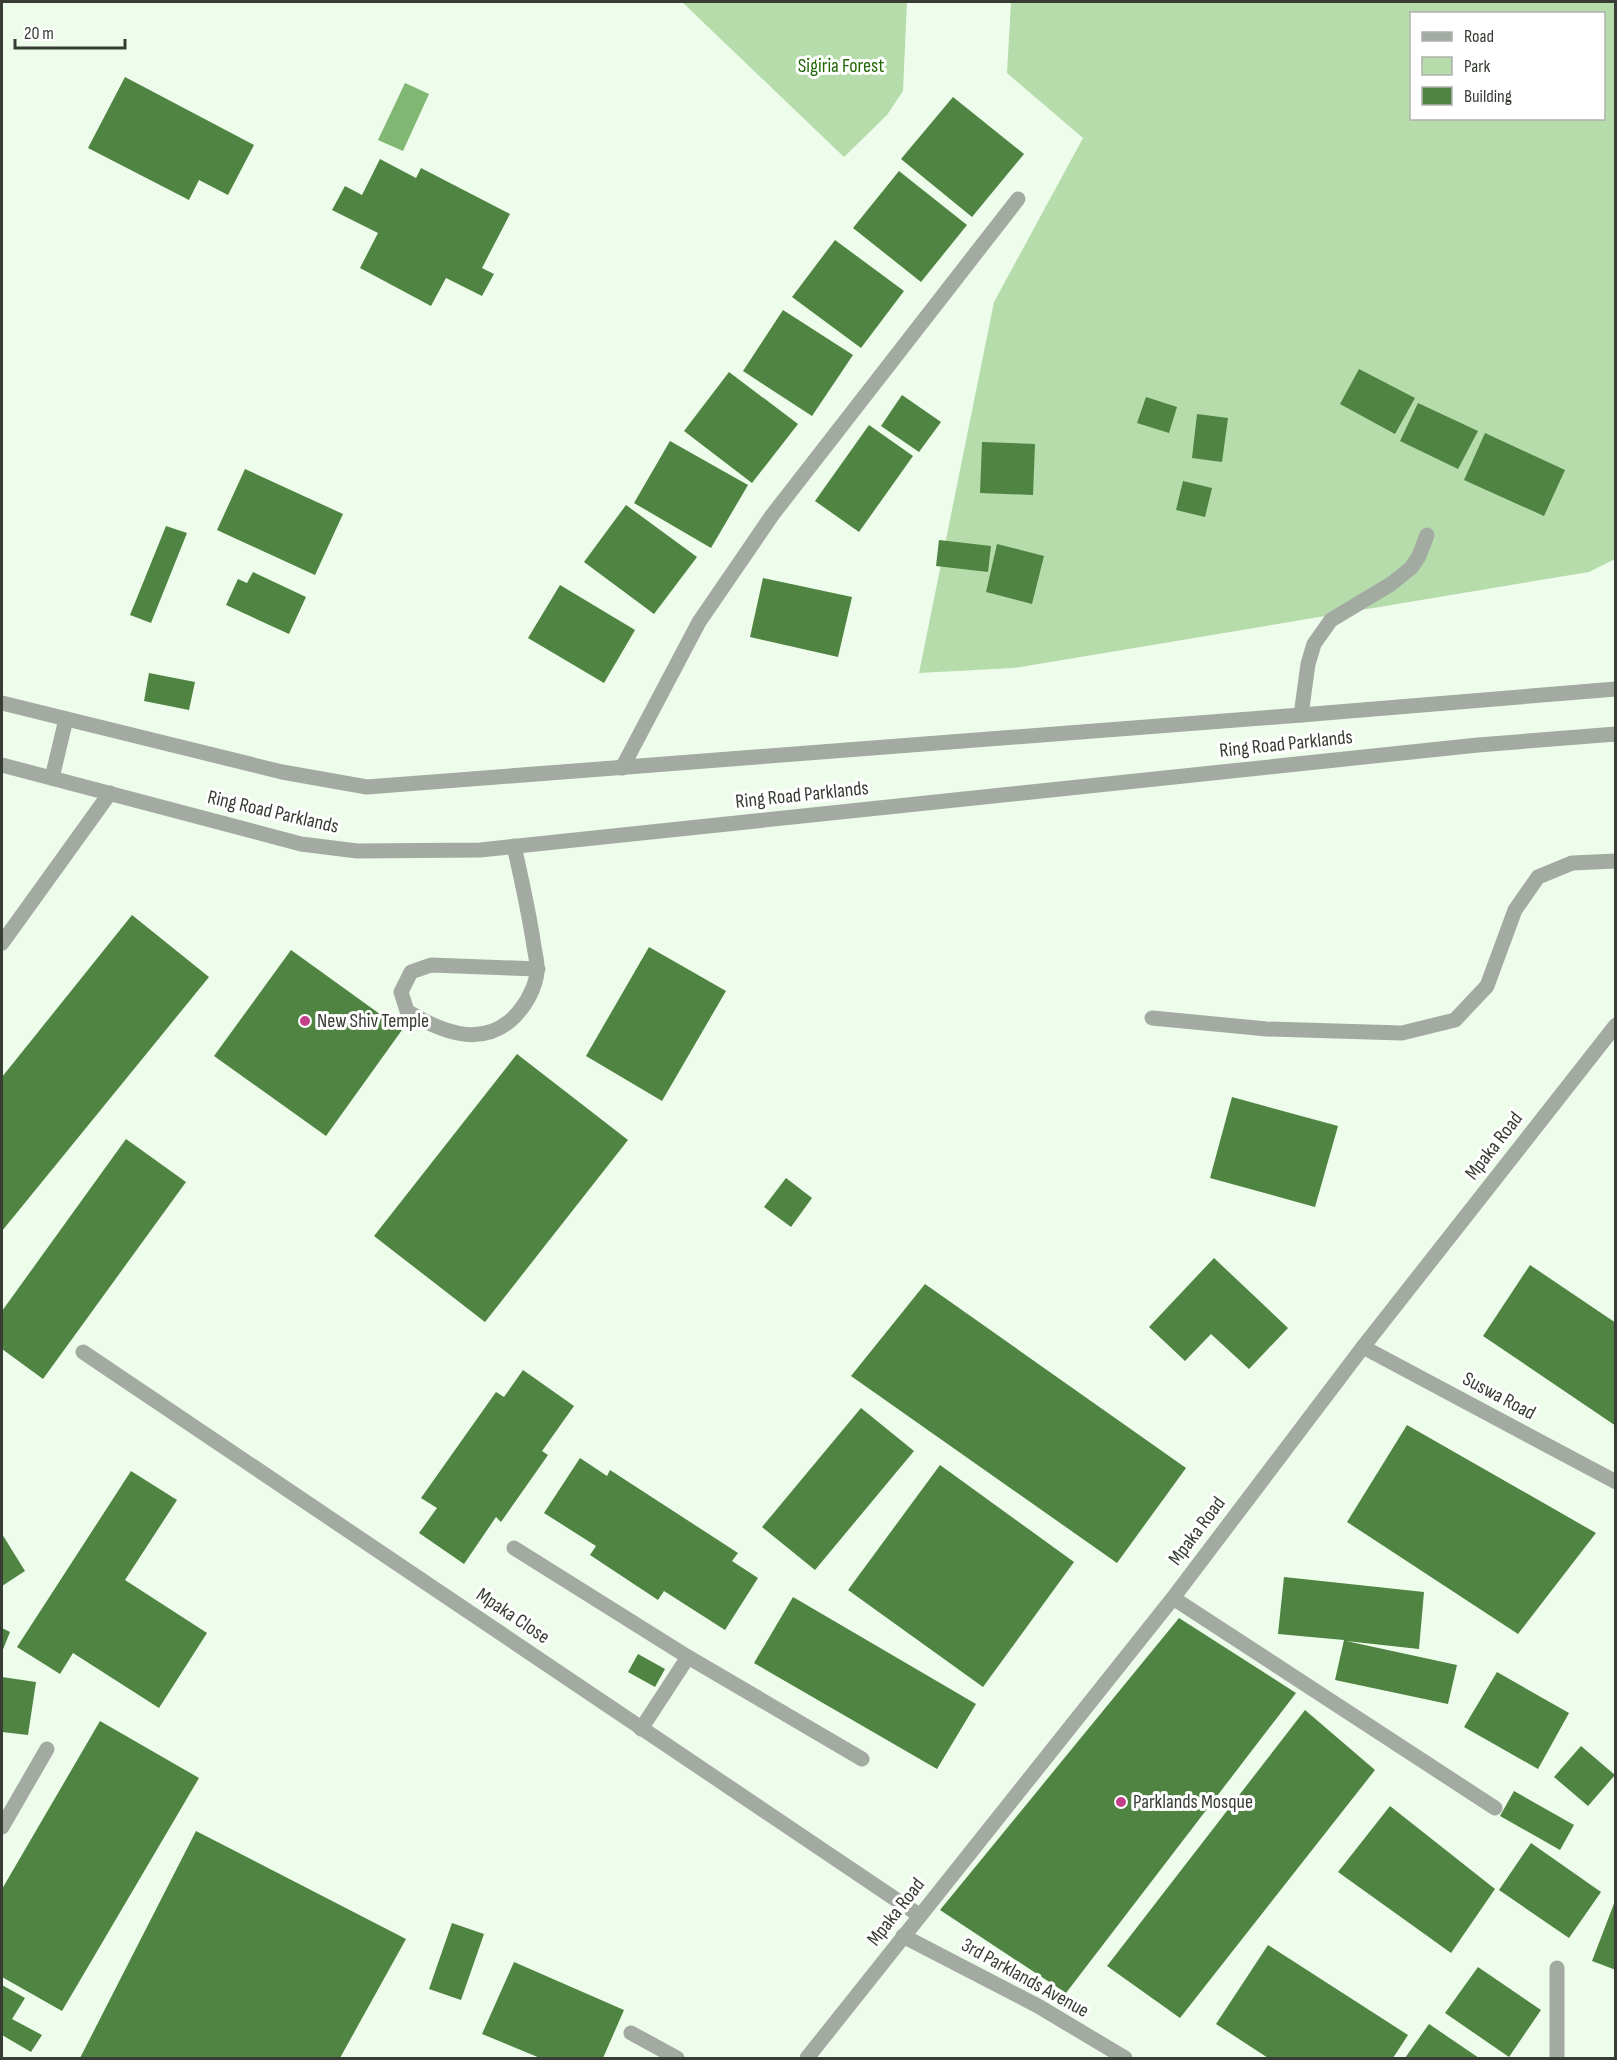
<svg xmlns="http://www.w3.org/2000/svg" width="1617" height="2060" viewBox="0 0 1617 2060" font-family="'Sofia Sans Condensed',sans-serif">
  <rect width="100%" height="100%" fill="#eefdeb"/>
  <!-- green -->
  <g fill="#b6dcac" fill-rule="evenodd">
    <polygon points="682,2 907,2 903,91 887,115 844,157"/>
    <path d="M1011 2H1615V559L1589 572 1014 668 919 673 994 302 1083 138 1007 73ZM1412 14H1604V118H1412Z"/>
  </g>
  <!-- water -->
  <polygon fill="#80b772" points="405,83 429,94 403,151 378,140"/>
  <!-- building -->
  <g fill="#4f8442">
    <polygon points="125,77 254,145 228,195 199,180 189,200 88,148"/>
    <polygon points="953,97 1024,154 972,217 901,159"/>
    <polygon points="380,159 416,178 421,168 510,214 482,268 494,274 482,296 446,278 431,306 360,268 378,233 332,210 345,186 362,195"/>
    <polygon points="899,171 967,225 921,282 853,228"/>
    <polygon points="835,240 904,291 861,348 792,297"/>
    <polygon points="783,310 853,355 812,416 743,371"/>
    <polygon points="1359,369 1415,398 1395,434 1340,404"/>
    <polygon points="729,372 798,424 752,483 684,431"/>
    <polygon points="902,395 941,422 919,452 881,426"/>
    <polygon points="1146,397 1177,407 1169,433 1137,423"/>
    <polygon points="1418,403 1478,431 1458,469 1400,441"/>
    <polygon points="1197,414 1228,418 1222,462 1192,458"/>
    <polygon points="869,425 913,456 859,532 815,501"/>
    <polygon points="1485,433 1565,470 1544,516 1464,480"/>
    <polygon points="670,441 748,485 711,548 634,503"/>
    <polygon points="982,442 1035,444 1033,495 980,493"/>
    <polygon points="245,469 343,514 315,575 217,530"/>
    <polygon points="1183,481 1212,488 1205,517 1176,510"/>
    <polygon points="626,505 697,557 654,614 584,562"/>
    <polygon points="166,526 187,533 151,623 130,615"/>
    <polygon points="939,540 991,546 988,572 936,566"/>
    <polygon points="997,544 1044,556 1032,604 986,592"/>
    <polygon points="253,572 306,597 289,634 226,605 238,579 247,583"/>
    <polygon points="763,578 852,597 838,657 750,637"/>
    <polygon points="560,585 635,630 604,683 528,638"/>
    <polygon points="149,673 195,682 189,710 144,701"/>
    <polygon points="132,915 209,977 2,1231 2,1077"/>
    <polygon points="649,947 726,991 662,1101 586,1056"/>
    <polygon points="291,950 402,1030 326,1136 214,1056"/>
    <polygon points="517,1054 628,1140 485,1322 374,1236"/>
    <polygon points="1232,1097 1338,1126 1315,1207 1210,1178"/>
    <polygon points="126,1139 186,1182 43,1379 2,1349 2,1311"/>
    <polygon points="786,1178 812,1198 791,1227 764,1207"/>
    <polygon points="1214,1258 1288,1328 1249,1369 1211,1334 1185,1361 1149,1327"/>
    <polygon points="1530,1265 1616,1323 1616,1426 1483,1336"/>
    <polygon points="925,1284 1186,1468 1117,1563 851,1376"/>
    <polygon points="523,1370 574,1406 542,1451 548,1455 501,1522 496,1517 464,1564 419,1533 437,1508 421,1498 496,1392 504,1397"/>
    <polygon points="861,1408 914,1451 815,1570 762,1527"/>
    <polygon points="1407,1425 1596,1533 1518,1634 1347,1522"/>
    <polygon points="580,1458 607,1476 610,1470 738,1553 732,1561 758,1578 725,1630 664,1591 658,1600 590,1555 596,1546 544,1513"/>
    <polygon points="940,1465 1074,1562 983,1687 848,1590"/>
    <polygon points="131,1471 177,1500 125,1580 207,1633 159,1708 73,1653 60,1674 17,1647"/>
    <polygon points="2,1534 25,1571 2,1586"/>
    <polygon points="1284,1577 1424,1592 1419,1649 1346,1641 1457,1665 1448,1704 1335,1680 1344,1640 1278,1634"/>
    <polygon points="793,1597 976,1704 937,1769 754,1663"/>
    <polygon points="1179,1618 1296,1693 1066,1993 940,1910"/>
    <polygon points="2,1628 10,1632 2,1652"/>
    <polygon points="638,1654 665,1669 655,1687 628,1672"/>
    <polygon points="1497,1672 1569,1713 1538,1769 1464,1727"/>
    <polygon points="2,1677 36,1682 28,1735 2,1732"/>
    <polygon points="1305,1710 1375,1770 1180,2018 1107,1966"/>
    <polygon points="100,1721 199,1778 62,2011 2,1977 2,1889"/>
    <polygon points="1581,1746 1615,1775 1588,1806 1554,1777"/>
    <polygon points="1514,1791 1574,1825 1560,1850 1500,1816"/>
    <polygon points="1390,1806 1495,1889 1451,1953 1338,1872"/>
    <polygon points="196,1831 406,1939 340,2058 80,2058"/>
    <polygon points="1531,1843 1601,1892 1569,1938 1499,1890"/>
    <polygon points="1615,1901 1616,1901 1616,1970 1592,1961"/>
    <polygon points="452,1923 484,1934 461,2000 429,1989"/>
    <polygon points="1268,1945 1408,2035 1393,2058 1268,2058 1216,2024"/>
    <polygon points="514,1962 624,2010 603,2058 540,2058 482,2034"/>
    <polygon points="1478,1967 1541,2010 1509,2057 1445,2013"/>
    <polygon points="2,1985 25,1998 12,2019 42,2035 31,2052 2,2035"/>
    <polygon points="1429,2024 1479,2058 1405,2058"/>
  </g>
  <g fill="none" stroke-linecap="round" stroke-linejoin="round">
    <!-- service -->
    <g stroke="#a3aaa2" stroke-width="15">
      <polyline points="1301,715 1308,664 1314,644 1331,620 1391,584 1411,568 1419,556 1427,535"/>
      <path d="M514 846C521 877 528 909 533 940 534 949 537 959 537 967 538 981 529 999 521 1009 489 1051 444 1034 407 1011L401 992 411 972 431 965 538 969"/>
      <polyline points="1152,1018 1267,1029 1402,1033 1455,1020 1487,986 1515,910 1538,877 1572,863 1616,861"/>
      <polyline points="83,1352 919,1915"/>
      <polyline points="514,1548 688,1657 862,1759"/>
      <polyline points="1173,1598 1495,1808"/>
      <polyline points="641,1729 688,1657"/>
      <polyline points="1557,1968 1557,2058"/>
      <polyline points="631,2033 677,2058"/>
    </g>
    <!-- minor -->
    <g stroke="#a3aaa2" stroke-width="15">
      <polyline points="622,768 699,622 773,514 1018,199"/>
      <polyline points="2,943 110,793"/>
      <polyline points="1363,1347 1616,1482"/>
      <polyline points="2,1827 47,1749"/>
      <polyline points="903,1936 1038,2006 1125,2058"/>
      <polyline points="807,2058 1173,1598 1363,1347 1616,1025"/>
    </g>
    <!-- tertiary -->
    <g stroke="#a3aaa2" stroke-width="15">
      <polyline points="2,703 282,772 367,787 1301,715 1616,689"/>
      <polyline points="2,765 301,844 357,851 480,850 1478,745 1616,734"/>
      <polyline points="52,778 66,719"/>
    </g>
  </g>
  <!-- markers -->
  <g fill="#c3418a" stroke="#fff" stroke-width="2">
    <circle cx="305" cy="1021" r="6"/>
    <circle cx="1121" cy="1802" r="6"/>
  </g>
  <g text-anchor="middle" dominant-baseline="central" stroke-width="6" stroke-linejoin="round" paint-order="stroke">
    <!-- park labels -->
    <g font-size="20" fill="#226906" stroke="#fff">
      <text x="841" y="66">Sigiria Forest</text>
    </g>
    <!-- street labels -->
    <g font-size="20" fill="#373d35" stroke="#fff">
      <text transform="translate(1286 744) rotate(-6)">Ring Road Parklands</text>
      <text transform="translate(802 795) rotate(-6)">Ring Road Parklands</text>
      <text transform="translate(273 812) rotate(13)">Ring Road Parklands</text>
      <text transform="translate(1494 1146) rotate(-52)">Mpaka Road</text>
      <text transform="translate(1499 1396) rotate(28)">Suswa Road</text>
      <text transform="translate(1197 1531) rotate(-53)">Mpaka Road</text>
      <text transform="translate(513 1616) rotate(34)">Mpaka Close</text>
      <text transform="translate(896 1912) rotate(-52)">Mpaka Road</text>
      <text transform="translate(1025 1978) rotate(29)">3rd Parklands Avenue</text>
    </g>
    <!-- poi labels -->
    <g font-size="20" fill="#373d35" stroke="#fff" text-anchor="start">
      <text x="317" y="1021">New Shiv Temple</text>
      <text x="1133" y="1802">Parklands Mosque</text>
    </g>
  </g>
  <!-- border -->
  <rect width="1617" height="2060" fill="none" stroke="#373d35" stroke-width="6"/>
  <!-- legend -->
  <rect x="1410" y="12" width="195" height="108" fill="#ffffff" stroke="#afb1ae" stroke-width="1.5"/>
  <rect x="1422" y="32" width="30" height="9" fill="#a3aaa2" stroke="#afb1ae" stroke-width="1.5"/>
  <text x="1464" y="42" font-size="18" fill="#373d35">Road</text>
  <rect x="1422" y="57" width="30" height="18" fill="#b6dcac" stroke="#afb1ae" stroke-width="1.5"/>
  <text x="1464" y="72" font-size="18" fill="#373d35">Park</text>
  <rect x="1422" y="87" width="30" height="18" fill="#4f8442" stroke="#afb1ae" stroke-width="1.5"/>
  <text x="1464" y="102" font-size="18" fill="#373d35">Building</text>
  <!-- scale -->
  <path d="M15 39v9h110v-9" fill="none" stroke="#373d35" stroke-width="3"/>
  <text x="24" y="39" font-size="18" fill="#373d35" stroke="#ffffff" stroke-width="4.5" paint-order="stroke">20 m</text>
</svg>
